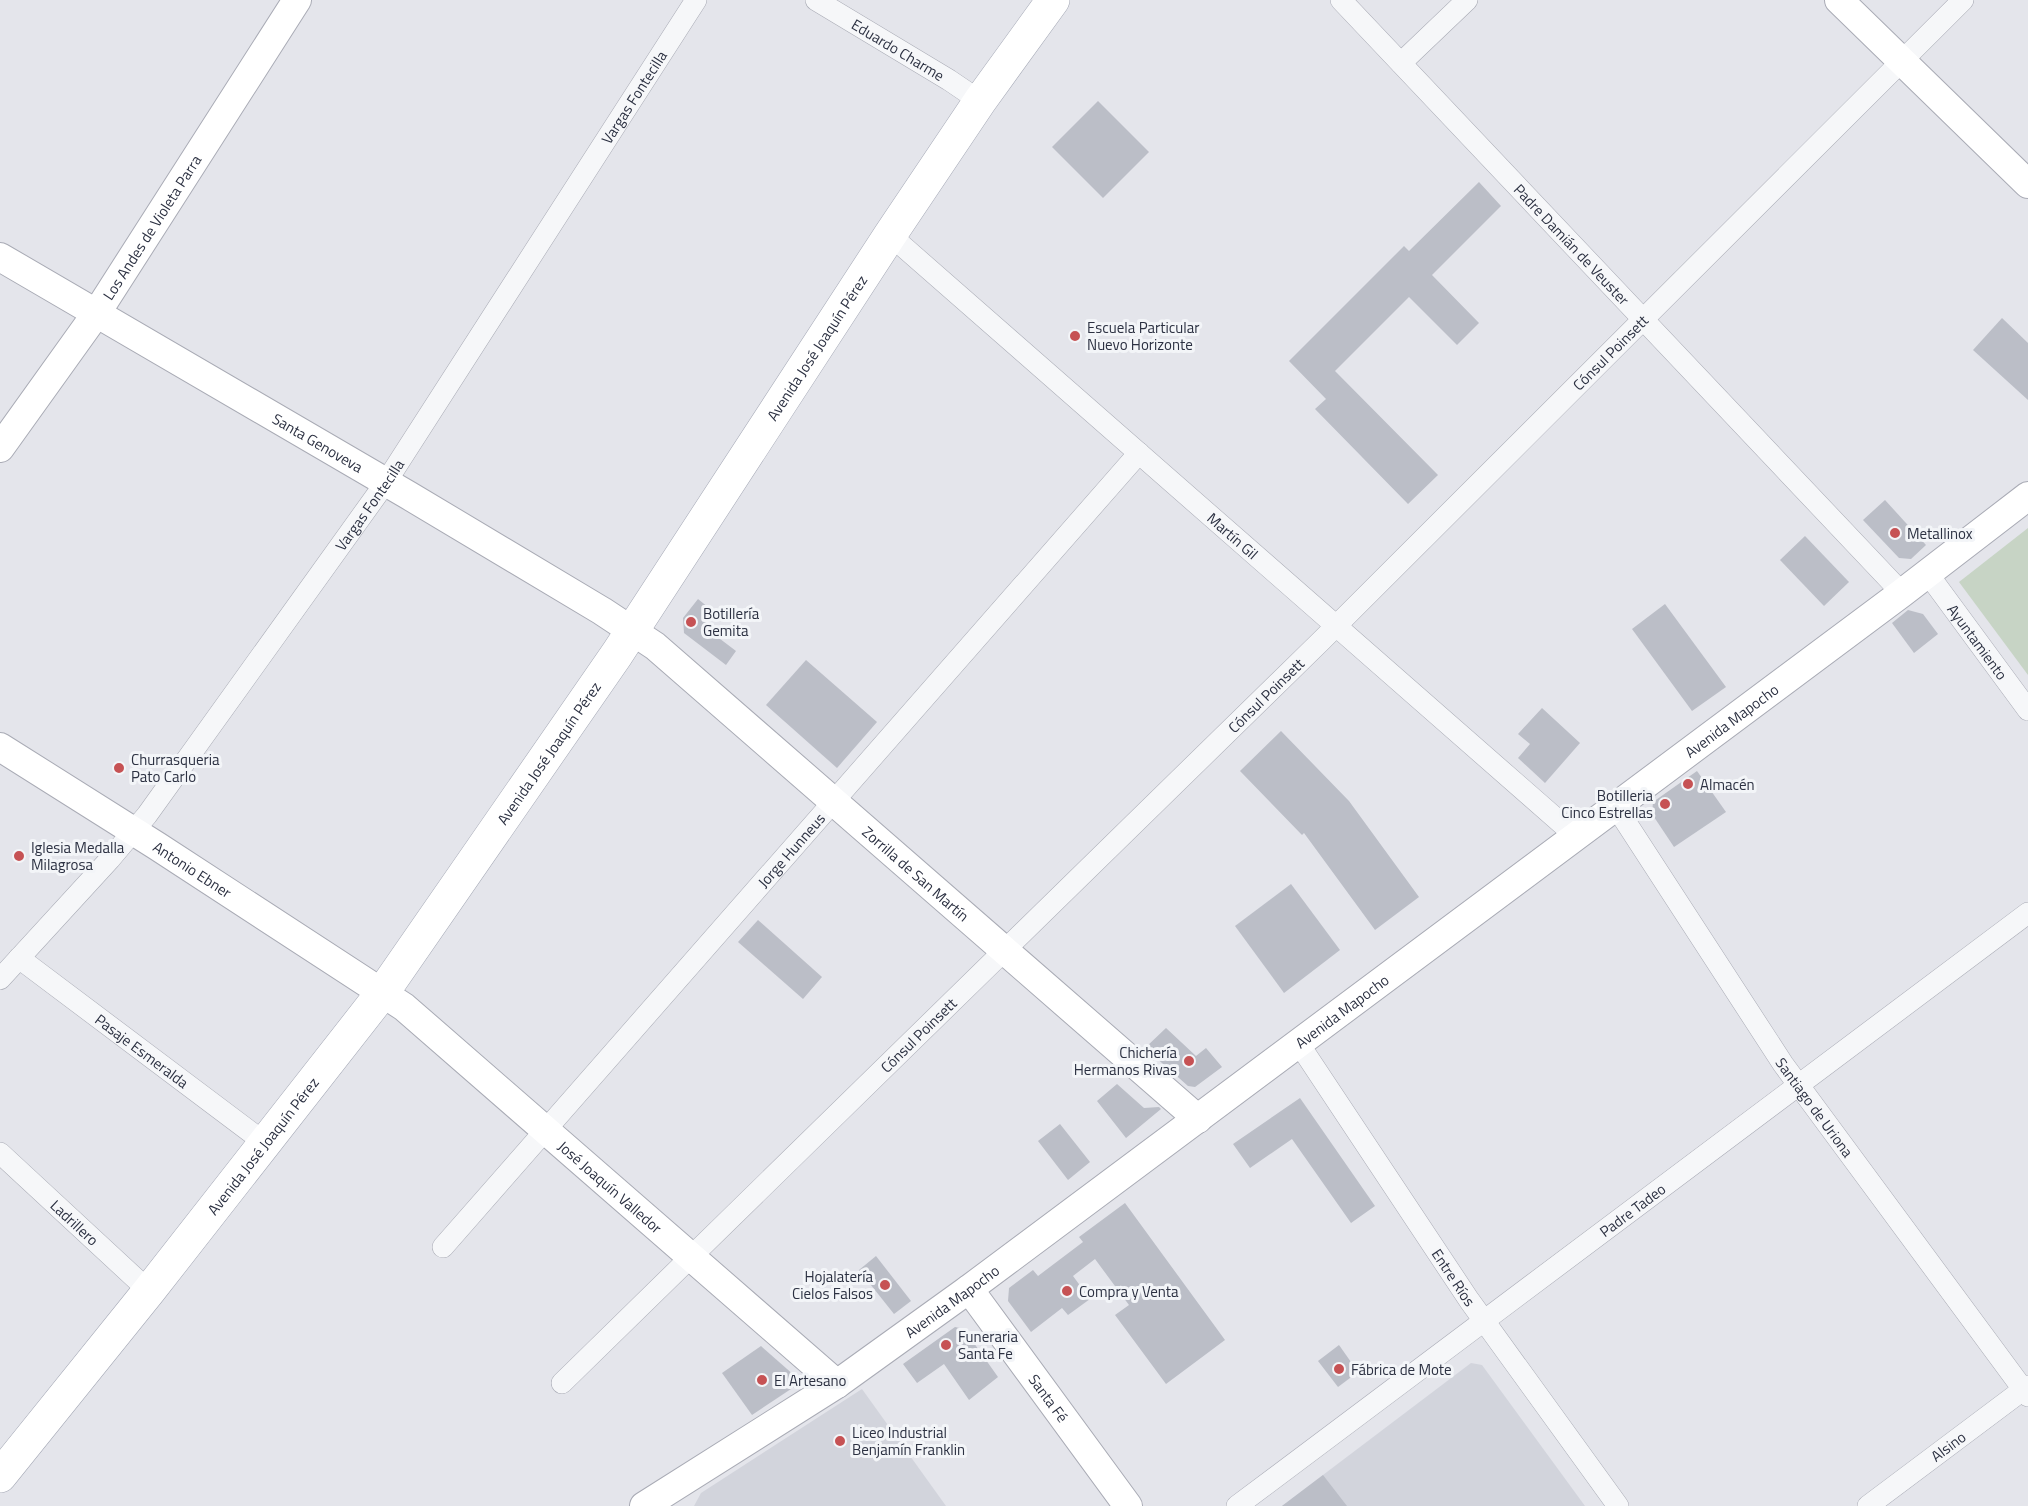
<svg xmlns="http://www.w3.org/2000/svg" width="2028" height="1506" viewBox="0 0 2028 1506" font-family="'Titillium Web',sans-serif">
  <rect width="100%" height="100%" fill="#e4e5eb"/>
  <!-- built -->
  <g fill="#d2d4dc">
    <polygon points="1471,1363 1482,1365 1585,1506 1282,1506"/>
    <polygon points="862,1389 946,1506 694,1506 701,1493"/>
  </g>
  <!-- green -->
  <polygon fill="#c7d4c5" points="2028,528 2028,675 1959,582"/>
  <!-- building -->
  <g fill="#bbbec7">
    <polygon points="1098,101 1149,152 1103,198 1052,147"/>
    <polygon points="1479,182 1501,206 1432,275 1479,323 1457,345 1409,297 1335,371 1438,475 1408,504 1315,409 1326,399 1289,361 1404,246 1409,251"/>
    <polygon points="2002,318 2028,343 2028,400 1973,350"/>
    <polygon points="1885,500 1926,545 1911,559 1899,558 1863,520"/>
    <polygon points="1805,536 1849,582 1824,606 1780,560"/>
    <polygon points="698,599 714,612 703,626 736,651 726,665 684,633 683,618"/>
    <polygon points="1665,604 1726,687 1692,711 1632,629"/>
    <polygon points="1908,610 1923,614 1938,634 1914,653 1892,623"/>
    <polygon points="806,660 877,722 837,768 766,705"/>
    <polygon points="1542,708 1580,743 1545,783 1518,758 1530,744 1518,734"/>
    <polygon points="1281,731 1349,801 1419,897 1375,930 1304,833 1302,835 1240,771"/>
    <polygon points="1697,771 1726,812 1674,847 1652,814 1653,802"/>
    <polygon points="1291,884 1340,950 1284,993 1235,926"/>
    <polygon points="758,920 822,977 803,999 738,942"/>
    <polygon points="1166,1028 1196,1056 1206,1048 1222,1067 1195,1087 1188,1086 1145,1048"/>
    <polygon points="1117,1084 1144,1108 1159,1107 1161,1109 1126,1138 1097,1101"/>
    <polygon points="1300,1098 1375,1206 1351,1223 1292,1139 1250,1168 1233,1144"/>
    <polygon points="1060,1124 1090,1162 1068,1180 1038,1141"/>
    <polygon points="1125,1203 1225,1340 1166,1384 1115,1315 1129,1305 1095,1259 1073,1276 1090,1299 1068,1315 1062,1308 1031,1332 1008,1301 1009,1288 1033,1270 1038,1276 1083,1242 1079,1237"/>
    <polygon points="876,1256 911,1301 894,1314 859,1270"/>
    <polygon points="955,1327 964,1329 998,1377 969,1400 944,1364 917,1383 903,1364"/>
    <polygon points="1339,1345 1358,1372 1338,1387 1318,1361"/>
    <polygon points="761,1346 795,1376 797,1385 752,1415 722,1373"/>
    <polygon points="1323,1475 1347,1506 1282,1506"/>
  </g>
  <g fill="none" stroke-linecap="round" stroke-linejoin="round">
    <!-- street casing -->
    <g stroke="#a9abb5" stroke-width="22">
      <g id="street">
        <path id="s1" d="M816 0 949 80 980 101"/>
        <path id="s2" d="M1341 0 1902 593"/>
        <polyline points="1401,63 1467,0"/>
        <path id="s3" d="M890 235 1577 837"/>
        <path id="s4" d="M1928 574 2028 710"/>
        <path id="s5" d="M1616 807 1783 1064 2028 1396"/>
        <path id="s6" d="M19 958 265 1143"/>
        <path id="s7" d="M0 979 110 859 147 815 386 482 696 0"/>
        <path id="s8" d="M1299 1044 1469 1300 1618 1506"/>
        <path id="s9" d="M0 1153 149 1291"/>
        <path id="s10" d="M443 1247 1139 453"/>
        <path id="s11" d="M562 1383 1322 640 1963 0"/>
        <path id="s12" d="M1237 1506 2028 913"/>
        <path id="s13" d="M1868 1506 2028 1386"/>
      </g>
    </g>
    <!-- secondary casing -->
    <g stroke="#a9abb5" stroke-width="30">
      <g id="secondary">
        <polyline points="1839,0 2028,184"/>
        <path id="s14" d="M0 257 408 495 602 611 655 646 1198 1119"/>
        <path id="s15" d="M0 448 96 314 297 0"/>
        <path id="s16" d="M0 747 157 846 404 1007 837 1384"/>
        <path id="s17" d="M969 1289 1128 1506"/>
        <path id="s18" d="M644 1506 837 1384 969 1289 1902 593 2028 496"/>
      </g>
    </g>
    <!-- primary casing -->
    <g stroke="#a4a8b5" stroke-width="34">
      <g id="primary">
        <path id="s19" d="M0 1476 149 1291 383 992 617 654 890 235 980 101 1053 0"/>
      </g>
    </g>
    <!-- street -->
    <use href="#street" stroke="#f6f7f9" stroke-width="21"/>
    <!-- secondary -->
    <use href="#secondary" stroke="#fff" stroke-width="28"/>
    <!-- primary -->
    <use href="#primary" stroke="#fff" stroke-width="33"/>
  </g>
  <!-- markers -->
  <g fill="#c65254" stroke="#f3f5f8" stroke-width="2">
    <circle cx="1075" cy="336" r="6"/>
    <circle cx="1895" cy="533" r="6"/>
    <circle cx="691" cy="622" r="6"/>
    <circle cx="119" cy="768" r="6"/>
    <circle cx="1688" cy="784" r="6"/>
    <circle cx="1665" cy="804" r="6"/>
    <circle cx="19" cy="856" r="6"/>
    <circle cx="1189" cy="1061" r="6"/>
    <circle cx="885" cy="1285" r="6"/>
    <circle cx="1067" cy="1291" r="6"/>
    <circle cx="946" cy="1345" r="6"/>
    <circle cx="1339" cy="1369" r="6"/>
    <circle cx="762" cy="1380" r="6"/>
    <circle cx="840" cy="1441" r="6"/>
  </g>
  <g text-anchor="middle" dominant-baseline="central" stroke-width="6" stroke-linejoin="round" paint-order="stroke">
    <!-- street labels -->
    <g font-size="15" fill="#2c3142" stroke="#f3f5f8">
      <text stroke="none"><textPath href="#s1" startOffset="96">Eduardo Charme</textPath></text>
      <text stroke="none"><textPath href="#s7" startOffset="1088">Vargas Fontecilla</textPath></text>
      <text stroke="none"><textPath href="#s15" startOffset="268">Los Andes de Violeta Parra</textPath></text>
      <text stroke="none"><textPath href="#s2" startOffset="336">Padre Damián de Veuster</textPath></text>
      <text stroke="none"><textPath href="#s19" startOffset="1394">Avenida José Joaquín Pérez</textPath></text>
      <text stroke="none"><textPath href="#s11" startOffset="1470">Cónsul Poinsett</textPath></text>
      <text stroke="none"><textPath href="#s14" startOffset="368">Santa Genoveva</textPath></text>
      <text stroke="none"><textPath href="#s7" startOffset="602">Vargas Fontecilla</textPath></text>
      <text stroke="none"><textPath href="#s3" startOffset="456">Martín Gil</textPath></text>
      <text stroke="none"><textPath href="#s4" startOffset="84">Ayuntamiento</textPath></text>
      <text stroke="none"><textPath href="#s11" startOffset="984">Cónsul Poinsett</textPath></text>
      <text stroke="none"><textPath href="#s18" startOffset="1342">Avenida Mapocho</textPath></text>
      <text stroke="none"><textPath href="#s19" startOffset="908">Avenida José Joaquín Pérez</textPath></text>
      <text stroke="none"><textPath href="#s10" startOffset="528">Jorge Hunneus</textPath></text>
      <text stroke="none"><textPath href="#s16" startOffset="228">Antonio Ebner</textPath></text>
      <text stroke="none"><textPath href="#s14" startOffset="1108">Zorrilla de San Martín</textPath></text>
      <text stroke="none"><textPath href="#s18" startOffset="856">Avenida Mapocho</textPath></text>
      <text stroke="none"><textPath href="#s11" startOffset="498">Cónsul Poinsett</textPath></text>
      <text stroke="none"><textPath href="#s6" startOffset="154">Pasaje Esmeralda</textPath></text>
      <text stroke="none"><textPath href="#s5" startOffset="360">Santiago de Uriona</textPath></text>
      <text stroke="none"><textPath href="#s19" startOffset="422">Avenida José Joaquín Pérez</textPath></text>
      <text stroke="none"><textPath href="#s16" startOffset="754">José Joaquín Valledor</textPath></text>
      <text stroke="none"><textPath href="#s12" startOffset="494">Padre Tadeo</textPath></text>
      <text stroke="none"><textPath href="#s9" startOffset="102">Ladrillero</textPath></text>
      <text stroke="none"><textPath href="#s8" startOffset="280">Entre Ríos</textPath></text>
      <text stroke="none"><textPath href="#s18" startOffset="370">Avenida Mapocho</textPath></text>
      <text stroke="none"><textPath href="#s17" startOffset="135">Santa Fé</textPath></text>
      <text stroke="none"><textPath href="#s13" startOffset="100">Alsino</textPath></text>
    </g>
    <!-- poi labels -->
    <g font-size="15" fill="#2c3142" stroke="#f3f5f8" text-anchor="start">
      <text x="1087" y="327">Escuela Particular<tspan x="1087" dy="17">Nuevo Horizonte</tspan></text>
      <text x="1907" y="533">Metallinox</text>
      <text x="703" y="613">Botillería<tspan x="703" dy="17">Gemita</tspan></text>
      <text x="131" y="759">Churrasqueria<tspan x="131" dy="17">Pato Carlo</tspan></text>
      <text x="1700" y="784">Almacén</text>
      <text x="1653" y="795" text-anchor="end">Botilleria<tspan x="1653" dy="17">Cinco Estrellas</tspan></text>
      <text x="31" y="847">Iglesia Medalla<tspan x="31" dy="17">Milagrosa</tspan></text>
      <text x="1177" y="1052" text-anchor="end">Chichería<tspan x="1177" dy="17">Hermanos Rivas</tspan></text>
      <text x="873" y="1276" text-anchor="end">Hojalatería<tspan x="873" dy="17">Cielos Falsos</tspan></text>
      <text x="1079" y="1291">Compra y Venta</text>
      <text x="958" y="1336">Funeraria<tspan x="958" dy="17">Santa Fe</tspan></text>
      <text x="1351" y="1369">Fábrica de Mote</text>
      <text x="774" y="1380">El Artesano</text>
      <text x="852" y="1432">Liceo Industrial<tspan x="852" dy="17">Benjamín Franklin</tspan></text>
    </g>
  </g>
</svg>
